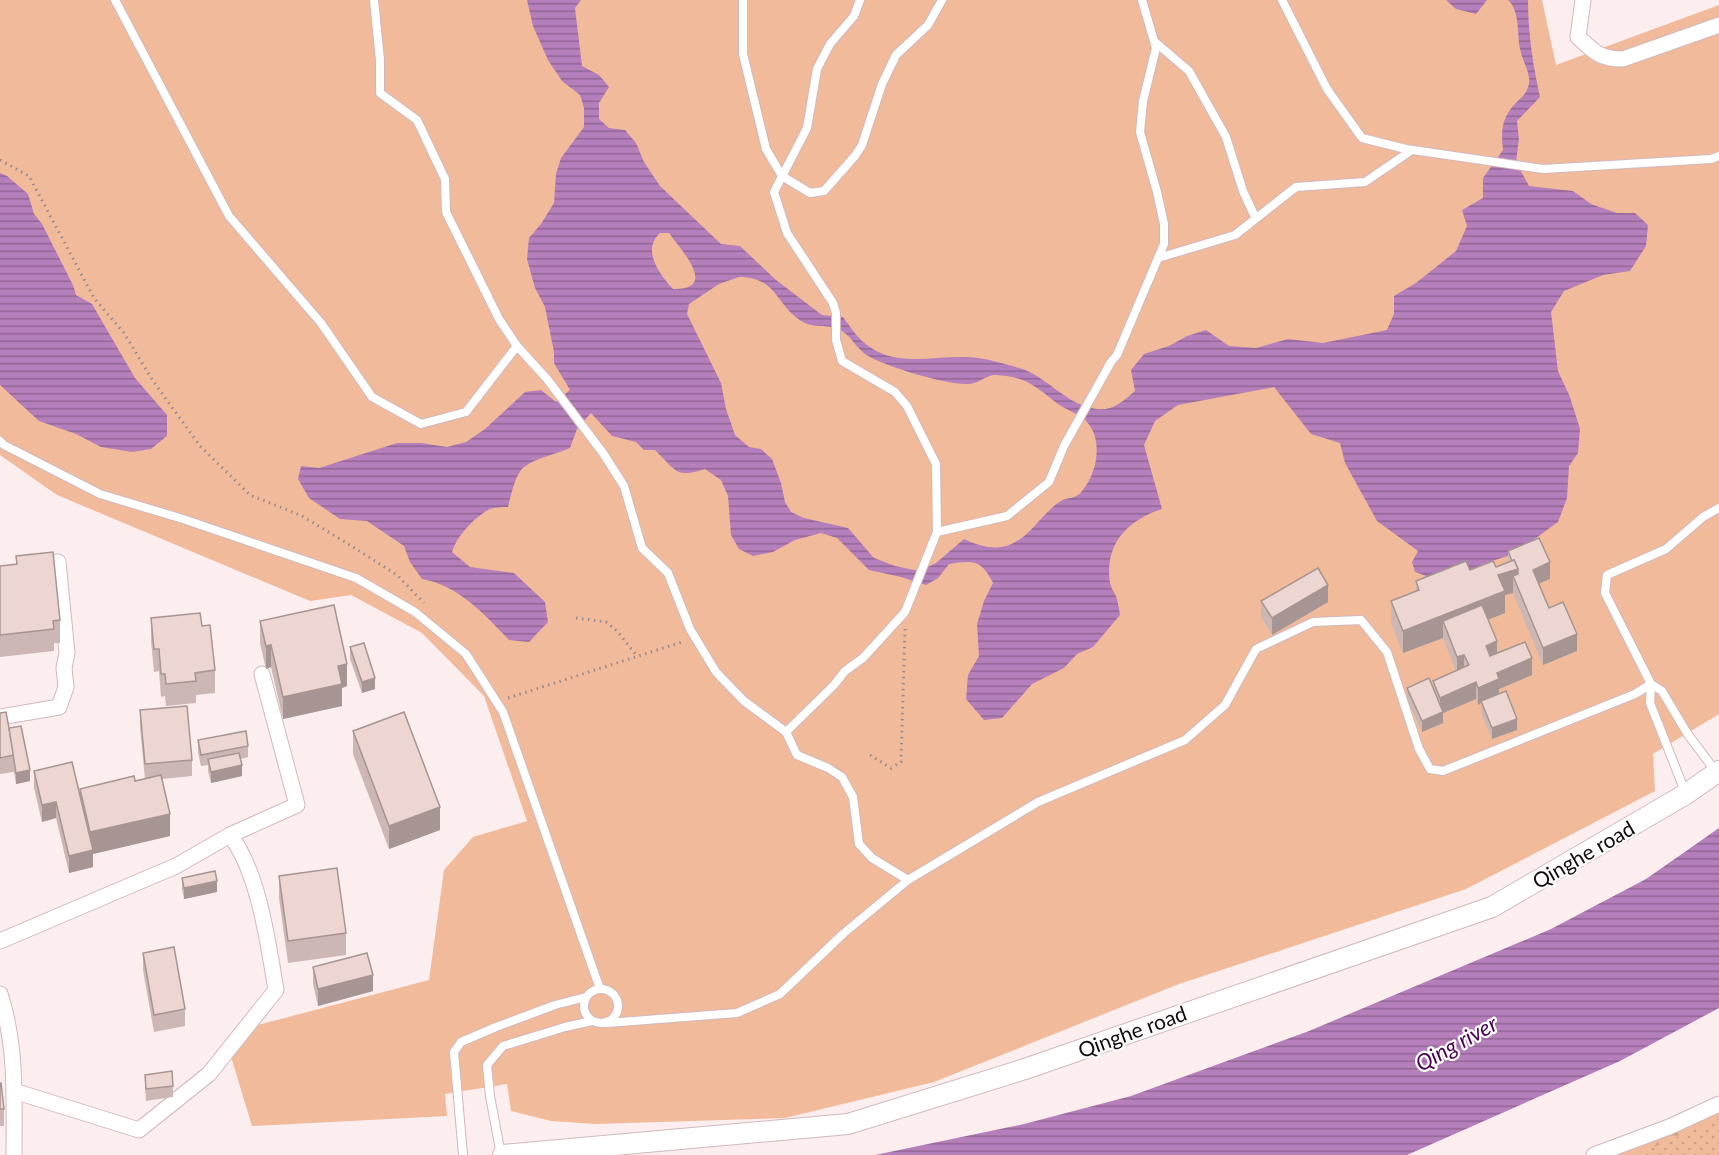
<svg xmlns="http://www.w3.org/2000/svg" width="1719" height="1155" viewBox="0 0 1719 1155" font-family="Lato,sans-serif">
  <defs>
    <pattern id="forest-firs" width="22" height="20" patternUnits="userSpaceOnUse" patternTransform="scale(1.5)"><rect width="22" height="20" fill="#f1ba9b"/><path d="M5 1l3.5 6h-7zM16 11l3.5 6h-7z" fill="#ce9f84"/></pattern>
    <pattern id="park-dots" width="8" height="8" patternUnits="userSpaceOnUse" patternTransform="scale(1.5)"><rect width="8" height="8" fill="#f1ba9b"/><path d="M2 2h.1M6 6h.1" fill="none" stroke="#ce9f84" stroke-width="1.8" stroke-linecap="round"/></pattern>
    <pattern id="water-rules" width="6" height="5" patternUnits="userSpaceOnUse" patternTransform="scale(1.5)"><rect width="6" height="5" fill="#b57fbb"/><path d="M0 2.5h6" fill="none" stroke="#926696"/></pattern>
  </defs>
  <rect width="100%" height="100%" fill="#fcedef"/>
  <!-- green -->
  <polygon fill="#f1ba9b" points="0,0 1542,0 1556,65 1719,5 1719,714 1653,754 1655,791 1466,889 1179,984 934,1082 785,1118 596,1124 551,1121 511,1111 507,1084 445,1094 447,1116 252,1126 228,1047 239,1030 429,980 444,870 473,837 527,821 484,696 422,633 351,595 310,601 57,495 0,455"/>
  <!-- forest -->
  <polygon fill="url(#forest-firs)" points="1719,1108 1719,1155 1606,1155"/>
  <!-- park -->
  <polygon fill="url(#park-dots)" points="1719,1118 1719,1155 1636,1155"/>
  <!-- water -->
  <g fill="url(#water-rules)" fill-rule="evenodd">
    <path d="M527 0H581L575 8 582 66 599 75 609 87 599 103V119L609 128 625 130 636 143 644 162 660 186 721 244 740 246 776 280 822 315 843 317C849 325 854 333 860 339 891 369 927 356 965 357 982 357 1002 363 1019 368 1045 375 1064 402 1091 408 1111 413 1121 403 1135 391L1131 370 1144 354 1169 346 1187 336 1206 330 1229 346 1256 348 1288 339 1323 343 1387 330 1394 314V296L1416 283 1456 251 1467 226 1462 210 1483 198V178L1503 150C1501 134 1501 120 1513 106 1520 98 1526 96 1529 84 1531 74 1522 60 1520 49 1517 33 1520 11 1508 0H1528C1528 33 1533 65 1540 97L1517 121 1519 139 1516 162 1529 186 1573 191 1591 204 1617 213H1635L1648 225 1646 246 1630 271 1603 275 1564 291 1551 312 1558 371 1570 397 1580 429 1578 453 1569 466 1567 498 1558 522 1514 554 1489 562 1452 585 1415 572 1412 562 1418 551 1377 521 1345 463 1340 443 1311 434 1274 387 1178 405 1155 421 1144 445 1162 509C1127 520 1104 545 1110 583 1111 588 1114 592 1116 596 1118 602 1119 609 1120 615L1093 647 1077 654 1064 668 1032 684 1002 718 984 720 966 699 968 675 979 656 977 624 984 601 993 583C982 560 973 560 949 564L938 578 926 585 901 577 869 570 837 538 821 533 795 540 773 552 753 556 739 549 731 535 728 496 721 480 705 469C675 479 676 470 655 450H644L636 442 612 436 591 413 577 429 570 448C557 454 530 459 521 470 514 480 511 495 508 507 502 507 493 507 488 510 474 518 457 536 452 552L470 567 514 573 545 602 548 622 529 642 509 640C484 614 458 585 422 579L410 562 404 546 367 521 340 519 309 498 298 479 301 466 319 468 397 443H421L447 447 466 442 485 429 525 392 541 390 556 402 570 390 554 363V352L545 307 535 288 527 259 529 238 541 224 554 203 556 174 561 158 584 127V108L580 95 562 81 548 60 533 26ZM660 233H669C680 249 720 290 673 289 660 275 641 250 660 233ZM739 277C778 277 776 307 803 322 815 329 830 323 842 331 853 338 858 352 872 358 892 368 946 385 968 384 977 384 984 377 993 375 999 375 1010 376 1016 378 1031 381 1046 395 1058 404 1066 410 1078 413 1085 420 1103 437 1098 469 1085 487 1077 499 1075 496 1063 500 1054 504 1046 514 1039 521 1016 548 998 555 964 539L936 563 919 571 895 566 874 558 848 528 804 518 791 512 785 502 781 483 772 459 761 449 749 447 735 435 726 409 721 383 687 314 689 304 719 284Z"/>
    <polygon points="1446,0 1487,0 1476,14 1456,9"/>
    <polygon points="0,173 7,176 28,194 34,214 42,224 73,285 76,295 92,304 135,378 167,415 167,436 151,449 132,452 101,447 76,434 39,421 0,385"/>
    <polygon points="1719,828 1719,1008 1620,1061 1407,1155 875,1155 1024,1124 1131,1096 1309,1031 1551,929 1646,879"/>
  </g>
  <g fill="none" stroke-linecap="round" stroke-linejoin="round">
    <!-- service casing -->
    <g stroke="#d0b9bd" stroke-width="10">
      <g id="service">
        <polyline points="115,0 229,216 321,323 372,397 421,424 466,412 517,346"/>
        <polyline points="374,0 380,60 380,93 417,120 445,179 446,212 499,319 517,346 547,379 603,453 624,486 642,548 668,573 690,629 716,672 744,701 786,732 797,755 828,768 842,777 853,797 859,844 872,858 908,880"/>
        <polyline points="743,0 743,54 766,149 782,176 810,193 824,191 855,156 862,145 882,84 896,55 928,25 942,0"/>
        <polyline points="1282,0 1327,89 1362,138 1406,149 1543,169 1711,159 1719,156"/>
        <polyline points="1155,42 1189,71 1226,137 1243,191 1255,217"/>
        <polyline points="1158,258 1235,235 1296,187 1365,182 1412,150"/>
        <polyline points="0,441 4,445 100,494 183,519 356,578 415,612 466,654 503,712 600,989"/>
        <polyline points="937,532 1007,516 1049,482 1064,446 1111,362 1117,355 1164,244 1164,224 1157,192 1140,132 1143,101 1156,48 1142,0"/>
        <polyline points="786,732 834,685 845,671 863,658 905,612 937,532 936,464 907,406 895,392 842,361 836,340 836,313 833,303 787,233 774,192 807,128 817,69 830,44 854,16 860,0"/>
        <polyline points="1686,794 1650,703 1651,684 1662,691 1687,733 1716,772"/>
        <circle cx="601" cy="1006" r="17"/>
        <polyline points="607,1023 737,1013 780,994 844,933 908,880 1038,802 1185,740 1225,705 1256,649 1313,622 1361,620 1387,652 1419,749 1430,769 1443,771 1635,694 1651,684 1605,593 1607,575 1666,549 1703,517 1719,508"/>
        <polyline points="463,1155 454,1052 461,1042 496,1027 555,1005 586,997"/>
        <polyline points="501,1155 490,1096 487,1065 503,1046 565,1027 592,1021"/>
      </g>
    </g>
    <!-- minor casing -->
    <g stroke="#d0b9bd" stroke-width="17">
      <g id="minor">
        <path d="M1583 0 1578 37C1594 52 1600 59 1623 59L1719 25"/>
        <polyline points="0,717 59,707 66,687 64,668 67,653 58,562"/>
        <polyline points="0,941 176,866 230,835 297,805 262,674"/>
        <path d="M0 994C17 1046 14 1101 14 1155"/>
        <path d="M14 1091 139 1130 209 1074 276 990C268 943 259 873 230 835"/>
        <polyline points="1594,1155 1669,1127 1719,1104"/>
      </g>
    </g>
    <!-- tertiary casing -->
    <g stroke="#d0b9bd" stroke-width="22">
      <polyline id="tertiary" points="503,1155 848,1124 1025,1069 1492,907 1686,794 1719,771"/>
    </g>
    <!-- path -->
    <g stroke="#988c8e" stroke-width="3" stroke-dasharray="1.5 4.5" stroke-linecap="butt">
      <polyline points="0,160 29,176 94,298 124,333 153,381 200,446 250,495 302,516 345,542 397,575 424,603"/>
      <polyline points="576,618 606,622 617,631 637,656"/>
      <polyline points="508,698 685,641"/>
      <polyline points="870,755 891,768 901,762 905,629"/>
    </g>
    <!-- service -->
    <use href="#service" stroke="#fff" stroke-width="8"/>
    <!-- minor -->
    <use href="#minor" stroke="#fff" stroke-width="15"/>
    <!-- tertiary -->
    <use href="#tertiary" stroke="#fff" stroke-width="20"/>
  </g>
  <!-- wall -->
  <g fill="#ccb7b4">
    <polygon points="1508,551 1550,579 1539,584 1549,608 1577,651 1543,665 1513,593 1505,595 1505,613 1488,620 1497,654 1532,675 1499,689 1499,694 1517,730 1492,739 1481,713 1481,703 1478,705 1476,699 1443,713 1443,723 1422,732 1407,699 1407,688 1433,687 1433,681 1456,671 1443,638 1403,653 1391,623 1391,601 1416,592 1416,581 1470,570 1496,567 1508,562"/>
    <polygon points="16,556 60,620 60,643 54,643 54,651 0,657 0,566 16,565"/>
    <polygon points="1261,601 1328,602 1272,635 1261,617"/>
    <polygon points="151,618 202,626 215,670 215,693 196,695 196,703 166,706 165,696 161,697 159,671 154,672 151,641"/>
    <polygon points="260,621 347,686 342,688 342,706 283,719 271,667 266,669 260,643"/>
    <polygon points="350,647 375,689 362,693 350,659"/>
    <polygon points="140,710 192,760 192,776 162,779 170,836 93,854 93,867 69,873 56,818 42,822 34,788 34,771 80,794 80,789 135,781 145,779 140,727"/>
    <polygon points="0,713 9,728 30,781 16,784 14,772 0,774"/>
    <polygon points="353,731 440,830 389,849 353,754"/>
    <polygon points="198,740 248,746 248,757 241,759 242,776 211,783 208,771 208,765 201,766 198,752"/>
    <polygon points="279,876 346,933 346,955 288,963 279,898"/>
    <polygon points="182,878 217,892 184,899 182,889"/>
    <polygon points="143,953 185,1009 185,1026 154,1032 143,970"/>
    <polygon points="313,967 373,991 318,1006 313,984"/>
    <polygon points="145,1075 173,1086 173,1097 146,1101 145,1086"/>
    <polygon points="0,1083 4,1109 4,1126 0,1126"/>
  </g>
  <!-- shaded-wall -->
  <g fill="#a69592">
    <polygon points="1550,562 1550,579 1533,586 1533,570"/>
    <polygon points="1518,569 1518,588 1513,576 1513,593 1505,595 1505,613 1449,635 1443,621 1443,638 1403,653 1403,631 1498,575"/>
    <polygon points="1328,585 1328,602 1272,635 1272,618"/>
    <polygon points="1577,634 1577,651 1543,665 1543,648"/>
    <polygon points="1497,641 1497,658 1486,663 1486,646"/>
    <polygon points="271,645 271,667 266,669 266,646"/>
    <polygon points="1464,655 1464,671 1457,674 1457,657"/>
    <polygon points="1532,658 1532,675 1499,689 1499,696 1481,701 1481,703 1478,705 1478,688 1497,673"/>
    <polygon points="347,664 347,686 342,688 342,706 283,719 283,697 338,666"/>
    <polygon points="375,678 375,689 362,693 362,682"/>
    <polygon points="1476,682 1476,699 1443,713 1443,723 1422,732 1422,721 1440,713 1440,698"/>
    <polygon points="1517,719 1517,730 1492,739 1492,728"/>
    <polygon points="242,765 242,776 211,783 211,772"/>
    <polygon points="30,770 30,781 16,784 16,773"/>
    <polygon points="56,802 56,818 42,822 42,805"/>
    <polygon points="440,807 440,830 389,849 389,826"/>
    <polygon points="170,814 170,836 93,854 93,867 69,873 69,856 90,851 90,832"/>
    <polygon points="217,881 217,892 184,899 184,888"/>
    <polygon points="373,975 373,991 318,1006 318,989"/>
  </g>
  <!-- building -->
  <g fill="#edd5d1" stroke="#a69592" stroke-width="1.5">
    <polygon points="1539,538 1550,562 1533,570 1549,608 1563,602 1577,634 1543,648 1513,576 1518,574 1518,569 1514,560 1512,561 1508,551"/>
    <polygon points="53,552 60,620 53,621 54,629 0,635 0,566 17,564 16,556"/>
    <polygon points="1514,560 1518,569 1498,575 1505,591 1403,631 1391,601 1419,590 1416,581 1466,561 1470,570 1493,561 1496,567"/>
    <polygon points="1318,568 1328,585 1272,618 1261,601"/>
    <polygon points="334,605 347,664 338,666 342,684 283,697 271,645 266,646 260,621"/>
    <polygon points="1482,605 1497,641 1486,646 1490,656 1525,642 1532,658 1497,673 1499,679 1478,688 1476,682 1440,698 1433,681 1469,665 1464,655 1457,657 1443,621"/>
    <polygon points="200,613 202,626 210,625 215,670 195,673 196,681 166,684 165,674 161,674 159,649 154,649 151,618"/>
    <polygon points="364,643 375,678 362,682 350,647"/>
    <polygon points="1429,678 1443,712 1422,721 1407,688"/>
    <polygon points="1506,691 1517,719 1492,728 1481,701"/>
    <polygon points="187,706 192,760 145,764 140,710"/>
    <polygon points="6,712 14,755 0,758 0,713"/>
    <polygon points="404,712 440,807 389,826 353,731"/>
    <polygon points="21,726 30,770 16,773 9,728"/>
    <polygon points="246,731 248,746 201,755 198,740"/>
    <polygon points="239,753 242,765 211,772 208,759"/>
    <polygon points="72,762 93,850 69,856 56,802 42,805 34,771"/>
    <polygon points="161,775 170,814 90,832 80,789 134,776 135,781"/>
    <polygon points="337,868 346,933 288,941 279,876"/>
    <polygon points="215,871 217,881 184,888 182,878"/>
    <polygon points="174,947 185,1009 154,1015 143,953"/>
    <polygon points="367,953 373,975 318,989 313,967"/>
    <polygon points="172,1071 173,1086 146,1089 145,1075"/>
    <polygon points="0,1083 1,1083 4,1109 0,1109"/>
  </g>
  <g text-anchor="middle" dominant-baseline="central" stroke-width="4.5" stroke-linejoin="round" paint-order="stroke">
    <!-- street labels -->
    <g font-size="21" fill="#130c0d" stroke="#fefefe">
      <text transform="translate(1583 854) rotate(-30)">Qinghe road</text>
      <text transform="translate(1132 1031) rotate(-20)">Qinghe road</text>
    </g>
    <!-- water labels -->
    <g font-size="22" font-style="italic" fill="#480150" stroke="#fefefe">
      <text transform="translate(1456 1043) rotate(-29)">Qing river</text>
    </g>
  </g>
</svg>
